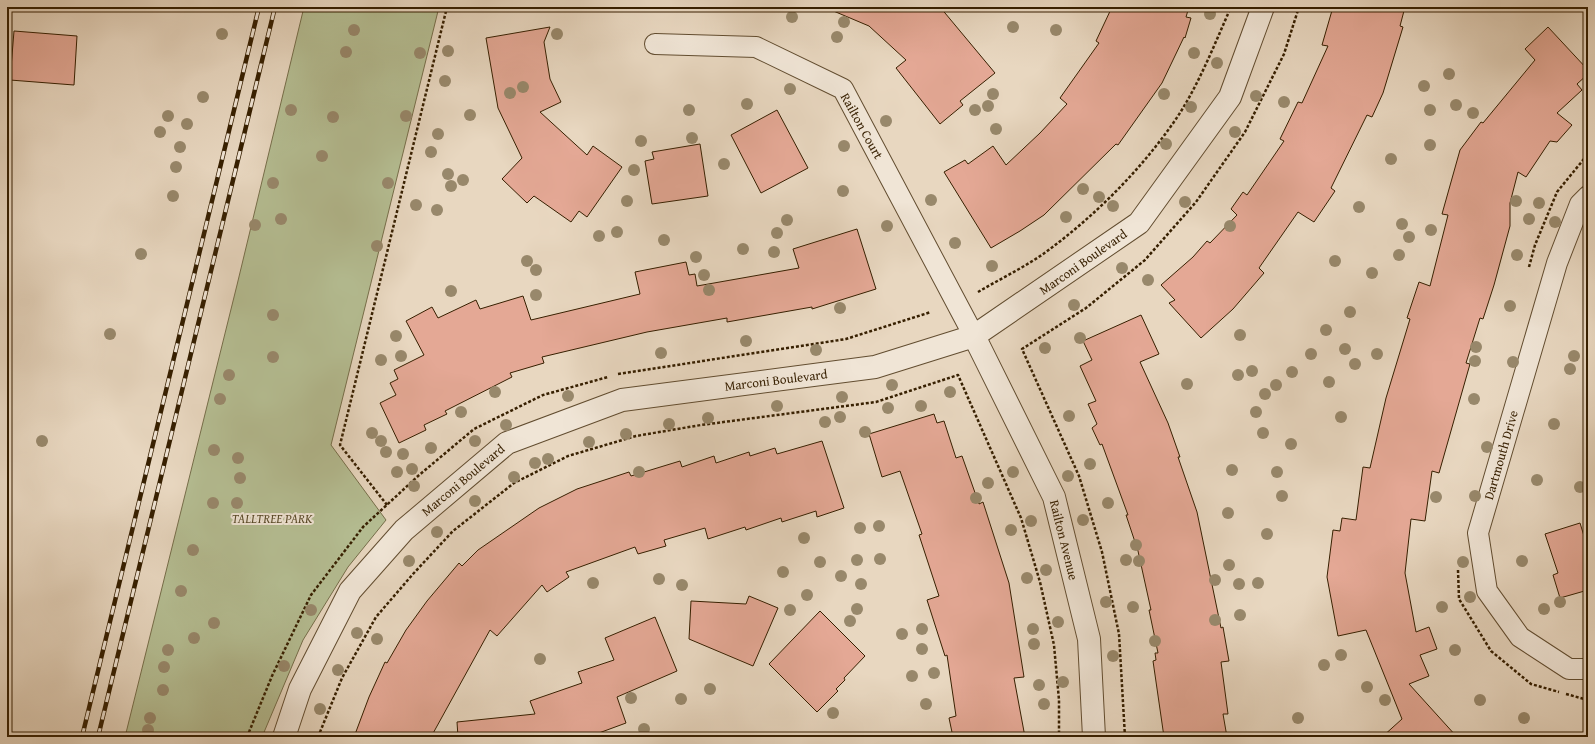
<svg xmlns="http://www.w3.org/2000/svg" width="1595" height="744" viewBox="0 0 1595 744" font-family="'Gentium Book Plus',serif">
  <rect width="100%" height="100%" fill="#e8d7c0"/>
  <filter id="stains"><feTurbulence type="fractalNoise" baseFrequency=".005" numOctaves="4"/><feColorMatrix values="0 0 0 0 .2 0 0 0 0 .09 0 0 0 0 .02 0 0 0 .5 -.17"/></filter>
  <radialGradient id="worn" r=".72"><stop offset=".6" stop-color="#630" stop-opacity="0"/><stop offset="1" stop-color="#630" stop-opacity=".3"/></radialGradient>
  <!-- green -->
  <polygon fill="#b5be93" stroke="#766e4a" points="304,7 439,7 331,445 386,520 348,567 303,640 262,737 125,737 237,285"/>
  <!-- building -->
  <g fill="#e4a895" stroke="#361f00">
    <polygon points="824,7 940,7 995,73 960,101 963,105 940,124 896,68 906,60 869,26"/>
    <polygon points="1112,7 1189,7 1186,17 1191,18 1185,38 1184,37 1162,83 1118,145 1116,144 1044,215 1020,231 991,248 944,172 965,160 968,164 993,146 1006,165 1040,133 1067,104 1060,98 1099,43 1096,41"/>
    <polygon points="1333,7 1405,7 1400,26 1403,27 1383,93 1372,117 1367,115 1331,188 1335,191 1314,222 1298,212 1259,268 1264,273 1233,309 1201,338 1169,303 1175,300 1161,285 1193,257 1207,241 1210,243 1237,215 1231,209 1243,192 1247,195 1284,141 1280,139 1298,102 1302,103 1328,46 1322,45"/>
    <polygon points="550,27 544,42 550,79 561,102 540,112 587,155 593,146 622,167 587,217 579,211 571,222 534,196 527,203 502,179 522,158 498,108 486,38"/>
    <polygon points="1548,27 1588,70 1588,74 1577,84 1582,90 1557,113 1572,125 1557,142 1550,141 1526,177 1518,172 1510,203 1510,226 1494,285 1483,319 1480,318 1466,363 1470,364 1439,473 1432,471 1425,521 1411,519 1405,573 1416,632 1429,627 1437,649 1420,655 1429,676 1409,684 1457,737 1382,737 1402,719 1366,630 1338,636 1327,577 1333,530 1340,531 1342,518 1356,520 1363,467 1370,468 1386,398 1410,319 1407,318 1419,282 1430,286 1448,215 1442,214 1460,150 1481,122 1483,123 1535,60 1525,49"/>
    <polygon points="14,31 77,36 74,85 10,80"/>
    <polygon points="777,110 808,168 761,193 731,135"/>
    <polygon points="700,144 708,196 652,204 645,161 654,159 652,152"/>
    <polygon points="857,229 876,289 812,309 812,307 727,322 727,318 647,332 542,357 544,363 510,373 512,377 445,411 447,414 424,425 426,430 399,443 380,403 396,395 390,383 398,379 394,370 424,355 406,321 432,307 438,318 476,300 480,309 523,296 531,320 640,294 635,272 686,262 689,275 695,274 697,286 799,268 793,249"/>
    <polygon points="1141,315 1159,354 1140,362 1168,423 1180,457 1178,457 1197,512 1221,628 1223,627 1229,661 1221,662 1228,714 1223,714 1227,737 1164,737 1153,661 1156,660 1155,653 1158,653 1149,610 1151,610 1138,551 1126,515 1128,515 1102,444 1100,445 1092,428 1097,424 1088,404 1096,401 1080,366 1092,360 1083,341"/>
    <polygon points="934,414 937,423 944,421 956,458 962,456 979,504 983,502 1009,583 1024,677 1014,678 1025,737 953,737 949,718 956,716 947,655 945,656 927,600 939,596 919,535 922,534 900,471 882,477 869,434"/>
    <polygon points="822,441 844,508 817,517 816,511 782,522 781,518 746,530 745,527 708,539 705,528 664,540 666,546 638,554 635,547 566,572 569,577 547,592 542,585 497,636 490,630 431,737 354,737 369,697 385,662 387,663 406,630 427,601 459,563 462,566 478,550 539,508 577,489 629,472 631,476 680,461 682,467 714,456 716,463 749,452 750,456 775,448 777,454"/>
    <polygon points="1580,523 1588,549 1588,590 1560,598 1553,575 1558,573 1545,534"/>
    <polygon points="749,596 778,608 753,666 689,639 691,601 746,604"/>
    <polygon points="820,611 865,656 844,678 845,680 836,689 838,691 817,712 769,664"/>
    <polygon points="655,617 677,671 617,697 626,723 588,737 458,737 457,722 535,714 530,701 582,683 578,672 614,660 605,638"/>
  </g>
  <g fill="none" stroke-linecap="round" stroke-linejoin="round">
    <!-- minor casing -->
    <g stroke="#624d30" stroke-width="22">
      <g id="minor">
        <polyline points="655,44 756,47 843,89 974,336"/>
        <polyline points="1588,196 1580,204 1557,263 1478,533 1487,591 1520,637 1569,669 1588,669"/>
      </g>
    </g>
    <!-- tertiary casing -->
    <g stroke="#624d30" stroke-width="24">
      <g id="tertiary">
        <polyline points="974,336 1054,497 1089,639 1094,737"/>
        <polyline points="284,737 300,689 350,591 404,530 507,443 622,400 875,367 974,336 1139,223 1230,97 1263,7"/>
      </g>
    </g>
    <!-- path -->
    <g stroke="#361f00" stroke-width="2.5" stroke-dasharray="3 2" stroke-linecap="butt">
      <polyline points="1529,267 1535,245 1557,192 1588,154"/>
      <path d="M978 292C1000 279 1025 267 1046 252 1096 215 1143 168 1178 116 1200 82 1215 43 1231 7"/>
      <polyline points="618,374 846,339 931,312"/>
      <polyline points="387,505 340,445 447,7"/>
      <polyline points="1458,570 1459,599 1491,651 1531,684 1559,692"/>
      <polyline points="1566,694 1588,700"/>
      <polyline points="247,737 272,676 311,595 363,527 418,476 474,429 543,395 608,377"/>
      <polyline points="318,737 342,678 376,617 413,574 453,531 514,483 568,456 636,436 701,425 876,402 958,375 1021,518 1040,582 1054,645 1059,700 1059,737"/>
      <polyline points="1125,737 1119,634 1102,552 1079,476 1022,349 1086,308 1145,260 1196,202 1245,132 1284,54 1299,7"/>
    </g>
    <!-- minor -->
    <use href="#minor" stroke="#f0e5d6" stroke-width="20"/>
    <!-- tertiary -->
    <use href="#tertiary" stroke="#f0e5d6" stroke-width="22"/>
    <!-- rail casing -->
    <g stroke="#361f00" stroke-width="4.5">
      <g id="rail">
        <polyline points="82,737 259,7"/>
        <polyline points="98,737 275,7"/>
      </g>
    </g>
    <!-- rail -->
    <use href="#rail" stroke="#f0e5d6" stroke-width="3" stroke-dasharray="9" stroke-linecap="butt"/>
  </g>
  <!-- trees -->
  <g fill="#98886b">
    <circle cx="1210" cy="14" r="6"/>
    <circle cx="792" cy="17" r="6"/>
    <circle cx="844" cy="22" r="6"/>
    <circle cx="1013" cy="27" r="6"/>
    <circle cx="354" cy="30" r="6"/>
    <circle cx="1056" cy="30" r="6"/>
    <circle cx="222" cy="34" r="6"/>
    <circle cx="557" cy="34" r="6"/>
    <circle cx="837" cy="37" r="6"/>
    <circle cx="448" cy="51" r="6"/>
    <circle cx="346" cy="52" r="6"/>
    <circle cx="420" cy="53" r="6"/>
    <circle cx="1194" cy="53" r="6"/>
    <circle cx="1217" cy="63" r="6"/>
    <circle cx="1449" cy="74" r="6"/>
    <circle cx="445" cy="81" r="6"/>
    <circle cx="1424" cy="86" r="6"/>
    <circle cx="523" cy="87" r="6"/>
    <circle cx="790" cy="89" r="6"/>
    <circle cx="510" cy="93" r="6"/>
    <circle cx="993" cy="94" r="6"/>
    <circle cx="1164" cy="94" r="6"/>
    <circle cx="1256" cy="96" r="6"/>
    <circle cx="203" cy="97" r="6"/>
    <circle cx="1284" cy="102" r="6"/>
    <circle cx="747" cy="104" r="6"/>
    <circle cx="1456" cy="105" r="6"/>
    <circle cx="988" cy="106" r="6"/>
    <circle cx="1191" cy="107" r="6"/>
    <circle cx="291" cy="110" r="6"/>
    <circle cx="689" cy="110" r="6"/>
    <circle cx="975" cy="110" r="6"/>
    <circle cx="1430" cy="110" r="6"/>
    <circle cx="1473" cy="113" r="6"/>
    <circle cx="470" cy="115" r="6"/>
    <circle cx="168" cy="116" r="6"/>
    <circle cx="406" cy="116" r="6"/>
    <circle cx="333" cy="117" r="6"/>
    <circle cx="886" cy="121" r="6"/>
    <circle cx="187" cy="124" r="6"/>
    <circle cx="996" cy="129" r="6"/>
    <circle cx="160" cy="132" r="6"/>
    <circle cx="1235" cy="132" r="6"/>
    <circle cx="438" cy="134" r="6"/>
    <circle cx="692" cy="138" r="6"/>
    <circle cx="641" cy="141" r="6"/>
    <circle cx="1166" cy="144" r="6"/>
    <circle cx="1430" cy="145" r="6"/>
    <circle cx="844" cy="146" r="6"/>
    <circle cx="180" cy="147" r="6"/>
    <circle cx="431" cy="152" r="6"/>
    <circle cx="322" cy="156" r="6"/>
    <circle cx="1391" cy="159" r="6"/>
    <circle cx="724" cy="164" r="6"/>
    <circle cx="176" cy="167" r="6"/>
    <circle cx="634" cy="170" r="6"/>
    <circle cx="448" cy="174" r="6"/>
    <circle cx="463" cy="180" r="6"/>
    <circle cx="273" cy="183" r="6"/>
    <circle cx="388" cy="183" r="6"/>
    <circle cx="451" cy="186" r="6"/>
    <circle cx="1083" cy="189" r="6"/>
    <circle cx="843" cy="191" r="6"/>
    <circle cx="173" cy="196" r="6"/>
    <circle cx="1099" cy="197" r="6"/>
    <circle cx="931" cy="200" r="6"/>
    <circle cx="627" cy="201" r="6"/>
    <circle cx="1516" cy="201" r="6"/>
    <circle cx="1185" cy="202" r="6"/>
    <circle cx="1539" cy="203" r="6"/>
    <circle cx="416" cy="205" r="6"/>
    <circle cx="1113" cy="206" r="6"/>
    <circle cx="1359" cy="207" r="6"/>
    <circle cx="437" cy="210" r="6"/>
    <circle cx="1066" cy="217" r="6"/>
    <circle cx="281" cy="219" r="6"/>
    <circle cx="1529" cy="219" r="6"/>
    <circle cx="787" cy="220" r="6"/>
    <circle cx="1555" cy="222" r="6"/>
    <circle cx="1402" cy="224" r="6"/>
    <circle cx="255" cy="225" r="6"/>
    <circle cx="887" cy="226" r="6"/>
    <circle cx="1230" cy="226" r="6"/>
    <circle cx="1431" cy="230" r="6"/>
    <circle cx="617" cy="232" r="6"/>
    <circle cx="777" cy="233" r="6"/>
    <circle cx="599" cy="236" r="6"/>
    <circle cx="1409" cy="237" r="6"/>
    <circle cx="664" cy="240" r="6"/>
    <circle cx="955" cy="243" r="6"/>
    <circle cx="377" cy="246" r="6"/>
    <circle cx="743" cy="249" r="6"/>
    <circle cx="774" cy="252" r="6"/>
    <circle cx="141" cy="254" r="6"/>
    <circle cx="1399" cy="255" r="6"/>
    <circle cx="1517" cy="255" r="6"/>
    <circle cx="696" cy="257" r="6"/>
    <circle cx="527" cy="261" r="6"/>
    <circle cx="1335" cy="261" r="6"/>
    <circle cx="992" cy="266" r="6"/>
    <circle cx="1122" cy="268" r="6"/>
    <circle cx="536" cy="270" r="6"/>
    <circle cx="1372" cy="273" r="6"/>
    <circle cx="704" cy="275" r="6"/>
    <circle cx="1148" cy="280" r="6"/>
    <circle cx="709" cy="290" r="6"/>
    <circle cx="451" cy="291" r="6"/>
    <circle cx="536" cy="295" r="6"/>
    <circle cx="1074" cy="305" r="6"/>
    <circle cx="1510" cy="306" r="6"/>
    <circle cx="840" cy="308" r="6"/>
    <circle cx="1350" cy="312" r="6"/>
    <circle cx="273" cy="315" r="6"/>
    <circle cx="1326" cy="330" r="6"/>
    <circle cx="110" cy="334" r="6"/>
    <circle cx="1240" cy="335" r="6"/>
    <circle cx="396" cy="336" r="6"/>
    <circle cx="1080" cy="338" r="6"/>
    <circle cx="746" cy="341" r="6"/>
    <circle cx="1476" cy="347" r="6"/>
    <circle cx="1045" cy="348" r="6"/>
    <circle cx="1345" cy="349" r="6"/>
    <circle cx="816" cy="350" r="6"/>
    <circle cx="661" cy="353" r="6"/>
    <circle cx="1311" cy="354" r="6"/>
    <circle cx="1377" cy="354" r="6"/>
    <circle cx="401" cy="356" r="6"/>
    <circle cx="1574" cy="356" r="6"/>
    <circle cx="273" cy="357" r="6"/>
    <circle cx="381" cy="360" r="6"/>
    <circle cx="1475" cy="361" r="6"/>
    <circle cx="1513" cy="362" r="6"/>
    <circle cx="1355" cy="364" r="6"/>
    <circle cx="1570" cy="369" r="6"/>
    <circle cx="1252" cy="371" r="6"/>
    <circle cx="1292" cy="372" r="6"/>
    <circle cx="229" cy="375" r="6"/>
    <circle cx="1238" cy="375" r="6"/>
    <circle cx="1329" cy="382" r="6"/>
    <circle cx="1187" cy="384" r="6"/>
    <circle cx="892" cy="385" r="6"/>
    <circle cx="1276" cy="385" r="6"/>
    <circle cx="495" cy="392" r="6"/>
    <circle cx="950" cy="392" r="6"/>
    <circle cx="1265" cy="394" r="6"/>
    <circle cx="568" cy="396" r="6"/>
    <circle cx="842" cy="397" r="6"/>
    <circle cx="220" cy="399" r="6"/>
    <circle cx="1474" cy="399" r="6"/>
    <circle cx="777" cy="406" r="6"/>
    <circle cx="921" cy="406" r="6"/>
    <circle cx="888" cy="408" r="6"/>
    <circle cx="461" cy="412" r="6"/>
    <circle cx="1256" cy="412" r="6"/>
    <circle cx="1069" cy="416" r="6"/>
    <circle cx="840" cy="417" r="6"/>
    <circle cx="1341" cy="417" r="6"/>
    <circle cx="708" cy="418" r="6"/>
    <circle cx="825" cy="422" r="6"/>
    <circle cx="669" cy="424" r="6"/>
    <circle cx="1554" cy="424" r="6"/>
    <circle cx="506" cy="425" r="6"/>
    <circle cx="865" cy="432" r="6"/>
    <circle cx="372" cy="433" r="6"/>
    <circle cx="1263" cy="433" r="6"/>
    <circle cx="626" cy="434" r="6"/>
    <circle cx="42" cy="441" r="6"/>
    <circle cx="381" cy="441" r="6"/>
    <circle cx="475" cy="441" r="6"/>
    <circle cx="589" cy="442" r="6"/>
    <circle cx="1291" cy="444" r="6"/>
    <circle cx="1487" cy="447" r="6"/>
    <circle cx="431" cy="448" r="6"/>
    <circle cx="214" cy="450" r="6"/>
    <circle cx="386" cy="452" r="6"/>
    <circle cx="403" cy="454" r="6"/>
    <circle cx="238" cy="458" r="6"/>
    <circle cx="548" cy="459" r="6"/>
    <circle cx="535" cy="463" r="6"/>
    <circle cx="1090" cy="464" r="6"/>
    <circle cx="412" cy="469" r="6"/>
    <circle cx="1232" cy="470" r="6"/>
    <circle cx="397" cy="472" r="6"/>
    <circle cx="639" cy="472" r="6"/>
    <circle cx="1013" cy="472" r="6"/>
    <circle cx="1277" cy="472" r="6"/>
    <circle cx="1068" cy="476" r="6"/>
    <circle cx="514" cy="477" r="6"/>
    <circle cx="240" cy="478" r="6"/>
    <circle cx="1537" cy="480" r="6"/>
    <circle cx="988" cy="483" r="6"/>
    <circle cx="414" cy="486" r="6"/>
    <circle cx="1580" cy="487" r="6"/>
    <circle cx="1282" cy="496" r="6"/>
    <circle cx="1475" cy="496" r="6"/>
    <circle cx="1436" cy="497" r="6"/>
    <circle cx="976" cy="498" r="6"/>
    <circle cx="475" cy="501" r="6"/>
    <circle cx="213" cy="503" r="6"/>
    <circle cx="237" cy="503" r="6"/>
    <circle cx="1108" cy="503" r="6"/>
    <circle cx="1228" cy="513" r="6"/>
    <circle cx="1083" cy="520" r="6"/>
    <circle cx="1031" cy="521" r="6"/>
    <circle cx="879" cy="526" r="6"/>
    <circle cx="860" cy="528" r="6"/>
    <circle cx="1011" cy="530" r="6"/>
    <circle cx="437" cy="532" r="6"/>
    <circle cx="1267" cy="534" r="6"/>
    <circle cx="804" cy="538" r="6"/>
    <circle cx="1136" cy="545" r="6"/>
    <circle cx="193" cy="550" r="6"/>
    <circle cx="880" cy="559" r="6"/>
    <circle cx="857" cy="560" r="6"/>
    <circle cx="1126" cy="560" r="6"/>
    <circle cx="409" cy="561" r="6"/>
    <circle cx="1139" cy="561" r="6"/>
    <circle cx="1522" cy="561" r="6"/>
    <circle cx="820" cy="562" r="6"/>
    <circle cx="1463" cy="562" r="6"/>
    <circle cx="1229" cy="565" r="6"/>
    <circle cx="1046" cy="570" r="6"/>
    <circle cx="783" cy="572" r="6"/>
    <circle cx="841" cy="576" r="6"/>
    <circle cx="1027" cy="578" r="6"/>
    <circle cx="659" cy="579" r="6"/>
    <circle cx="1215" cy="580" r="6"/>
    <circle cx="593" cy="583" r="6"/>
    <circle cx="1258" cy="583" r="6"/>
    <circle cx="861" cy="584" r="6"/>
    <circle cx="1239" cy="584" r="6"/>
    <circle cx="682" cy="585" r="6"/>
    <circle cx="181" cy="591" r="6"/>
    <circle cx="807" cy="595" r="6"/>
    <circle cx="1470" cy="597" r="6"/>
    <circle cx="1106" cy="602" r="6"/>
    <circle cx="1560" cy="602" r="6"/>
    <circle cx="1133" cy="607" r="6"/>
    <circle cx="1442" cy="607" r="6"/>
    <circle cx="857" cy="609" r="6"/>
    <circle cx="1544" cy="609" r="6"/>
    <circle cx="311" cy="610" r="6"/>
    <circle cx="790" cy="610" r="6"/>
    <circle cx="1240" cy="615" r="6"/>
    <circle cx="1215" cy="620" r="6"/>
    <circle cx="850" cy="621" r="6"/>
    <circle cx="1058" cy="622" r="6"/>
    <circle cx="214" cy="623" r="6"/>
    <circle cx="922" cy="629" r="6"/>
    <circle cx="1033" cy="629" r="6"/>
    <circle cx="357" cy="633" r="6"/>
    <circle cx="902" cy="634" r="6"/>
    <circle cx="194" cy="638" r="6"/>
    <circle cx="377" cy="639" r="6"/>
    <circle cx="1155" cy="641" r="6"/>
    <circle cx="1034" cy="644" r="6"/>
    <circle cx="922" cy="649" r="6"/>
    <circle cx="168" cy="650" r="6"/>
    <circle cx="1455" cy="650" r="6"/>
    <circle cx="1341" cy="655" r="6"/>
    <circle cx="1113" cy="656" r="6"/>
    <circle cx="540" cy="659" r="6"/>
    <circle cx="1324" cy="665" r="6"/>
    <circle cx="284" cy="666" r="6"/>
    <circle cx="164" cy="667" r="6"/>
    <circle cx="338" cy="670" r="6"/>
    <circle cx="934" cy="673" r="6"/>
    <circle cx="912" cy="676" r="6"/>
    <circle cx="1063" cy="682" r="6"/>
    <circle cx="1039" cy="685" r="6"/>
    <circle cx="1367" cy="687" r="6"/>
    <circle cx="710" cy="689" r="6"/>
    <circle cx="163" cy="690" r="6"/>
    <circle cx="631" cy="698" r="6"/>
    <circle cx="681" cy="699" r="6"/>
    <circle cx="1385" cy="700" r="6"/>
    <circle cx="1480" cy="700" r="6"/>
    <circle cx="926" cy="704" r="6"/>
    <circle cx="1044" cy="704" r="6"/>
    <circle cx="320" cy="709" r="6"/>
    <circle cx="833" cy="713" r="6"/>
    <circle cx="150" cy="718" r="6"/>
    <circle cx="1298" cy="718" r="6"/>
    <circle cx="1524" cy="718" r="6"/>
    <circle cx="644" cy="729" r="6"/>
    <circle cx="148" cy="730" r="6"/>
  </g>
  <g text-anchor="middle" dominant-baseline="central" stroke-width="4" stroke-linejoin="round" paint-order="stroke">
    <!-- street labels -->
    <g font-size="13" fill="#361f00" stroke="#f0e5d6">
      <text transform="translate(862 126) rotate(61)">Railton Court</text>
      <text transform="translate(1083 262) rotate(-35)">Marconi Boulevard</text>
      <text transform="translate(776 380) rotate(-7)">Marconi Boulevard</text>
      <text transform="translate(1501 455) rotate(-74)">Dartmouth Drive</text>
      <text transform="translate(463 480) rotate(-40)">Marconi Boulevard</text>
      <text transform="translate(1064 540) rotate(76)">Railton Avenue</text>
    </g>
    <!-- park labels -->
    <g font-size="13" font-style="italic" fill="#564725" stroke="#f0e5d6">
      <text x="272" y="518">TALLTREE PARK</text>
    </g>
  </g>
  <!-- margin -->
  <rect width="1595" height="744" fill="none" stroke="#e8d7c0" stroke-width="24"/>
  <rect x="8" y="8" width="1579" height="728" fill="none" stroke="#361f00" stroke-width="2"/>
  <rect x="12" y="12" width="1571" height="720" fill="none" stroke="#361f00"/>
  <rect width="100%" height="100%" filter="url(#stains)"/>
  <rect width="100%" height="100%" fill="url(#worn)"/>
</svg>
